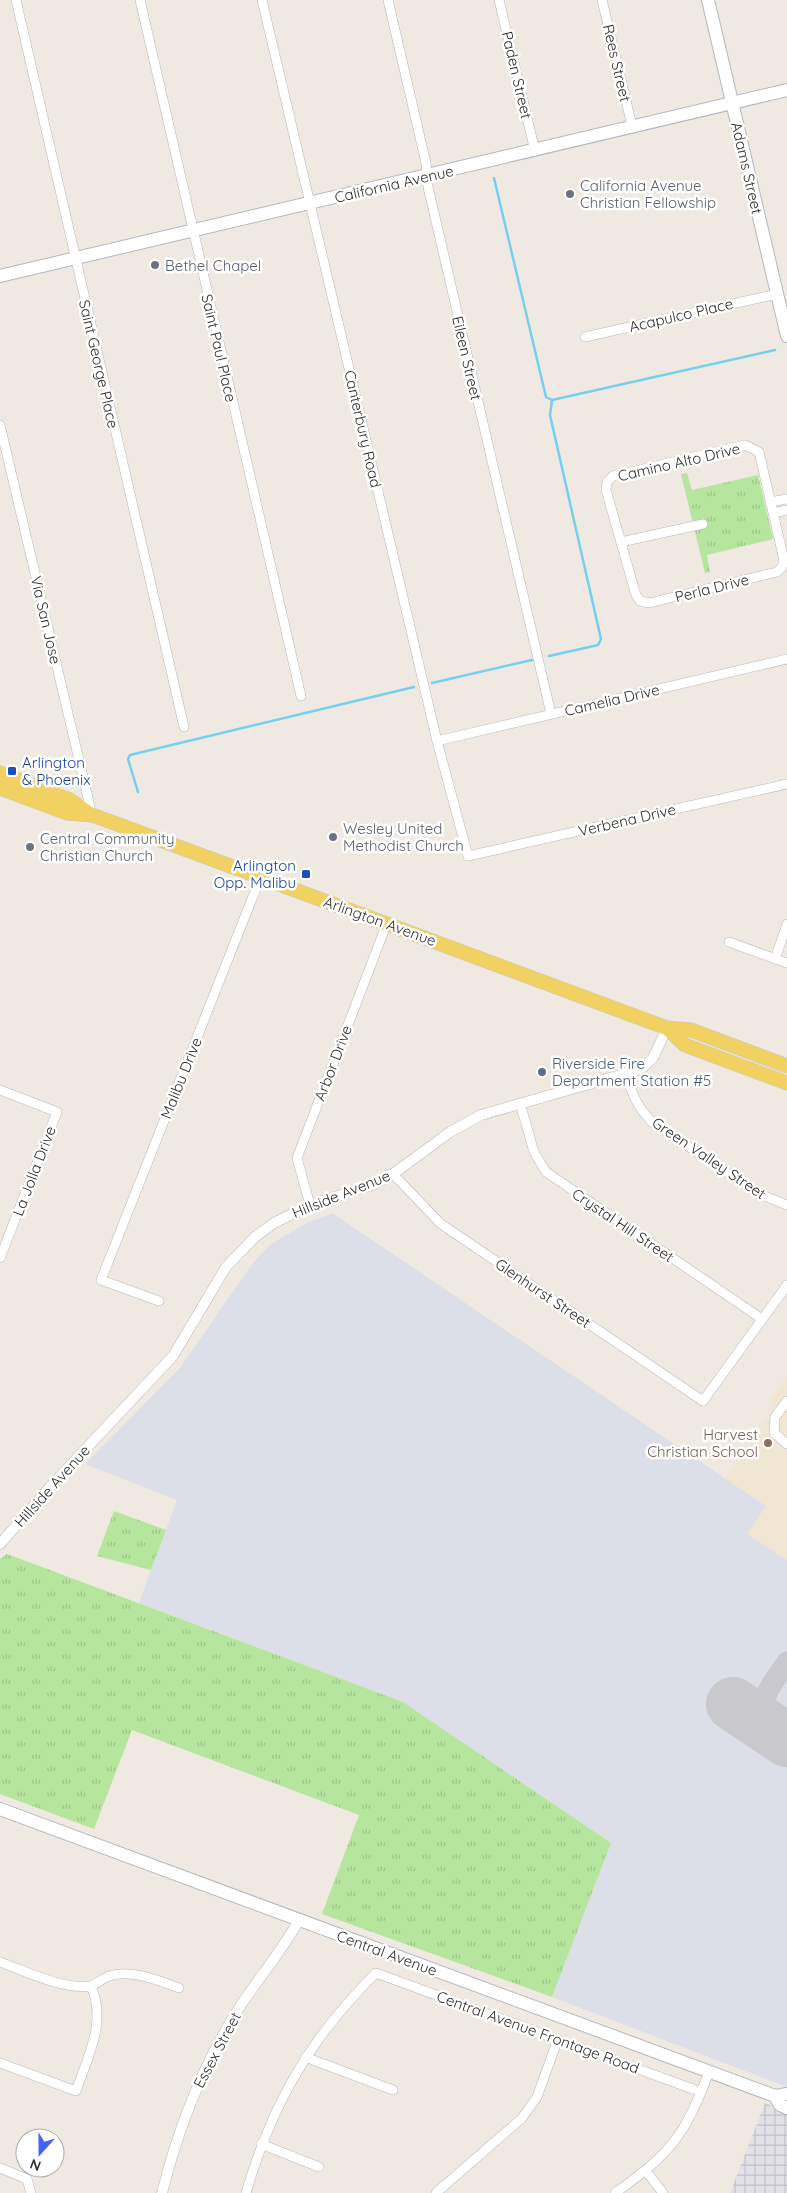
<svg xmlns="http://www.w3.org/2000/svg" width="787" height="2193" viewBox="0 0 787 2193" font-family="Quicksand,sans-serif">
  <defs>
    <pattern id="industrial-grid" width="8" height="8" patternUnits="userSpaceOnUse" patternTransform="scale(1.25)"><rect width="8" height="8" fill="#e3e1e8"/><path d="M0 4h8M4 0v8" fill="none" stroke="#c3c1c7"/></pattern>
    <pattern id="grass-tufts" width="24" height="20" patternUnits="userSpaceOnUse" patternTransform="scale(1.25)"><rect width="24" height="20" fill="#b6e59e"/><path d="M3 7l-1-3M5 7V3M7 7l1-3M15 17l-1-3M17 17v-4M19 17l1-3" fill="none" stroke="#9dc588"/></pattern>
  </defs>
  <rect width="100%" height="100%" fill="#efe9e1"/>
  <!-- industrial -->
  <polygon fill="url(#industrial-grid)" points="765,2103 787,2112 787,2193 730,2193"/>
  <!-- education -->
  <polygon fill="#f0e6d1" points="787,1376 787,1560 747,1534 766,1506 725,1478 774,1407 768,1403"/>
  <!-- airport -->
  <polygon fill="#dcdee8" points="332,1213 766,1506 747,1534 787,1560 787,2087 552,1997 611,1843 403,1702 139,1603 177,1500 85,1464 180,1368 252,1264 271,1244 305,1224"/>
  <!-- grass -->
  <g fill="url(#grass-tufts)">
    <polygon points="687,473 692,490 758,475 773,539 707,555 710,572 705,573 681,474"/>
    <polygon points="114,1511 166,1530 151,1570 97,1556"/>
    <polygon points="7,1554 403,1702 611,1843 552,1997 322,1914 359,1815 132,1730 94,1829 0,1794 0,1559"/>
  </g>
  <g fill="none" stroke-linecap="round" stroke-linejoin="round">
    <!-- stream -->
    <g stroke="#75cff0" stroke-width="2.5">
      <polyline points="494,178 546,397 552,400 775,350"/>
      <polyline points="549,656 598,645 601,639 550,415 552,400"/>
      <polyline points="432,683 532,660"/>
      <polyline points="138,792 128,759 130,755 414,687"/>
    </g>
    <!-- taxiway -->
    <path stroke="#c9c8cc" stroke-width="21" d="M766 1727C761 1691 768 1691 787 1662"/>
    <!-- runway -->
    <polyline stroke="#c9c8cc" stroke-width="54" points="733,1704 787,1740"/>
    <!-- minor casing -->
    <g stroke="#b4b7c1" stroke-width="10">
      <g id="minor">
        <polyline points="16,0 184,727"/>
        <polyline points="140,0 301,696"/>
        <polyline points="262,0 437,741 468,856 787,784"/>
        <polyline points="388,0 426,163 428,187 551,714"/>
        <polyline points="499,0 535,151"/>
        <polyline points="602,0 632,126"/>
        <polyline points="585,337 777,294"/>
        <polyline points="0,425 92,815"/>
        <polygon points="745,445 759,452 784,560 782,567 777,572 649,603 640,601 636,595 606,490 607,482 613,476"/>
        <polyline points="770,502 787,499"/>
        <polyline points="773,513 787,510"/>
        <polyline points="621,542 703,524"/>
        <polyline points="437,741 787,659"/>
        <polyline points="729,942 787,963"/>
        <polyline points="775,959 787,924"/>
        <path d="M626 1075C632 1094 638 1108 652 1122L759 1194 787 1205"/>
        <polyline points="0,1090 57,1112 0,1258"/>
        <polyline points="520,1103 534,1152 546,1172 762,1319"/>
        <polyline points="393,1174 441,1224 703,1401 787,1285"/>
        <polyline points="310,1205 297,1158 387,923"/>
        <polyline points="159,1301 101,1280 261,876"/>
        <polyline points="787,1401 775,1417 774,1433 787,1444"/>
        <path d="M0 1962C25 1971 63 1990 90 1986 96 1985 101 1979 107 1977 129 1968 157 1980 179 1988"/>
        <polyline points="305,2057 393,2090"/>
        <path d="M0 2063 76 2091C88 2056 107 2022 91 1986"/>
        <polyline points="261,2144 319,2167"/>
        <polyline points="0,2168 27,2179 31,2193"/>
        <polyline points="646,2171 663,2193"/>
        <path d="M246 2193C272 2104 310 2038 376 1973L701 2092"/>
        <polyline points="436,2193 522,2118 537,2097 558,2039"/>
        <path d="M615 2193C670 2154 685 2136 709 2072"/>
      </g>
    </g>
    <!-- tertiary casing -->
    <g stroke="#b4b7c1" stroke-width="11">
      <g id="tertiary">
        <polyline points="0,1544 50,1487 173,1356 226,1267 255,1237 274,1223 310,1205 372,1185 393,1174 450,1132 481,1115 641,1069 653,1058 667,1028"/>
        <path d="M162 2193C179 2125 204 2061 243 2002 262 1974 283 1949 299 1920"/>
      </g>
    </g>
    <!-- secondary casing -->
    <g stroke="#b4b7c1" stroke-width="14">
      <g id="secondary">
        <polyline points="708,0 787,336"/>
        <polyline points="0,276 787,90"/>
        <polyline points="0,1809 775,2096 787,2094"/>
        <polyline points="775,2096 780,2105 787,2108"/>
      </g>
    </g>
    <!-- primary casing -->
    <g stroke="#c9c9c9" stroke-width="15">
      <g id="primary">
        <polyline points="0,773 70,800 91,815"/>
        <polyline points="0,788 67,813 92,815 106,820 667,1028 691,1030 787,1066"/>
        <polyline points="667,1028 685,1045 787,1083"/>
      </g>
    </g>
    <!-- minor -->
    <use href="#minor" stroke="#fff" stroke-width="9"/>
    <!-- tertiary -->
    <use href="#tertiary" stroke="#fff" stroke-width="10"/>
    <!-- secondary -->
    <use href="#secondary" stroke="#fff" stroke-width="12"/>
    <!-- primary -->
    <use href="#primary" stroke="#f2d163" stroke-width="14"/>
  </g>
  <!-- markers -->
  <g fill="#6b7280" stroke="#fff" stroke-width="2">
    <circle cx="570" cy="194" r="5"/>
    <circle cx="155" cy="265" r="5"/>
    <circle cx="333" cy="837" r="5"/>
    <circle cx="30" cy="847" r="5"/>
  </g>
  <g fill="#1a4fb4" stroke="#fff" stroke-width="2">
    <rect x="7" y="766" width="10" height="10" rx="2.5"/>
    <rect x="301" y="869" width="10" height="10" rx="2.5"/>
  </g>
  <circle fill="#5c6f8a" stroke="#fff" stroke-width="2" cx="542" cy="1072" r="5"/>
  <circle fill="#8d6e63" stroke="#fff" stroke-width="2" cx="768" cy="1443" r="5"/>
  <g text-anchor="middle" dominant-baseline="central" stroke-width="5" stroke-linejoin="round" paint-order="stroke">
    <!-- street labels -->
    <g font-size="15" fill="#2e2e2e" stroke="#fff">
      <text transform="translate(617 63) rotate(77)">Rees Street</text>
      <text transform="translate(517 75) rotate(77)">Paden Street</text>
      <text transform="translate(747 168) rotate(77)">Adams Street</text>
      <text transform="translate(394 184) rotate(-13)">California Avenue</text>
      <text transform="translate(681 315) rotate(-13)">Acapulco Place</text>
      <text transform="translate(219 348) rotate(77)">Saint Paul Place</text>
      <text transform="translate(467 358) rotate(77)">Eileen Street</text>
      <text transform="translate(99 364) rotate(77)">Saint George Place</text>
      <text transform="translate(363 429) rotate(77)">Canterbury Road</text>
      <text transform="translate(679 462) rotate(-13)">Camino Alto Drive</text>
      <text transform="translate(712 588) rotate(-14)">Perla Drive</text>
      <text transform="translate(46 620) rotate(77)">Via San Jose</text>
      <text transform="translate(612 700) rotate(-13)">Camelia Drive</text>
      <text transform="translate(627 820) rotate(-13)">Verbena Drive</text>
      <text transform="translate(380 921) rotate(20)">Arlington Avenue</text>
      <text transform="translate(333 1063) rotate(-69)">Arbor Drive</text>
      <text transform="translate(181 1078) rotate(-68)">Malibu Drive</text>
      <text transform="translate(709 1158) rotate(34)">Green Valley Street</text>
      <text transform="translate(34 1171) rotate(-69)">La Jolla Drive</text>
      <text transform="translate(341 1194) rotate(-22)">Hillside Avenue</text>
      <text transform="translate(623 1225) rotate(34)">Crystal Hill Street</text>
      <text transform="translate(543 1293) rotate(34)">Glenhurst Street</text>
      <text transform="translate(52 1486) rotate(-48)">Hillside Avenue</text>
      <text transform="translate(387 1953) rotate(20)">Central Avenue</text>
      <text transform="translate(538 2032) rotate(20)">Central Avenue Frontage Road</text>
      <text transform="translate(217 2050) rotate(-62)">Essex Street</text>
    </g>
    <!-- worship labels -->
    <g font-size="15" fill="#5b616d" stroke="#fff" text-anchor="start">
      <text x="580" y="185">California Avenue<tspan x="580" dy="17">Christian Fellowship</tspan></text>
      <text x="165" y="265">Bethel Chapel</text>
      <text x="343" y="828">Wesley United<tspan x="343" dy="17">Methodist Church</tspan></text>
      <text x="40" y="838">Central Community<tspan x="40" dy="17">Christian Church</tspan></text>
    </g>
    <!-- transit labels -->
    <g font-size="15" fill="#164399" stroke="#fff" text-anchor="start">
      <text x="22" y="762">Arlington<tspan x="22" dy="17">&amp; Phoenix</tspan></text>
      <text x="296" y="865" text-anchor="end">Arlington<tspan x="296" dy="17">Opp. Malibu</tspan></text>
    </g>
    <!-- service labels -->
    <g font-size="15" fill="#4e5e75" stroke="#fff" text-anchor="start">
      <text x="552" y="1063">Riverside Fire<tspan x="552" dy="17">Department Station #5</tspan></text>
    </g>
    <!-- education labels -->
    <g font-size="15" fill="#785e54" stroke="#fff" text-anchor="end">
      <text x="758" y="1434">Harvest<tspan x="758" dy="17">Christian School</tspan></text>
    </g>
  </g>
  <!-- north arrow -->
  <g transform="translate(40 2153) rotate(201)"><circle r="24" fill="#ffffff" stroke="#ababab"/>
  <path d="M0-4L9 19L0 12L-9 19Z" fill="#4264fb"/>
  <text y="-8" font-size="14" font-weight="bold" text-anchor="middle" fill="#2e2e2e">N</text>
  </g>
</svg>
